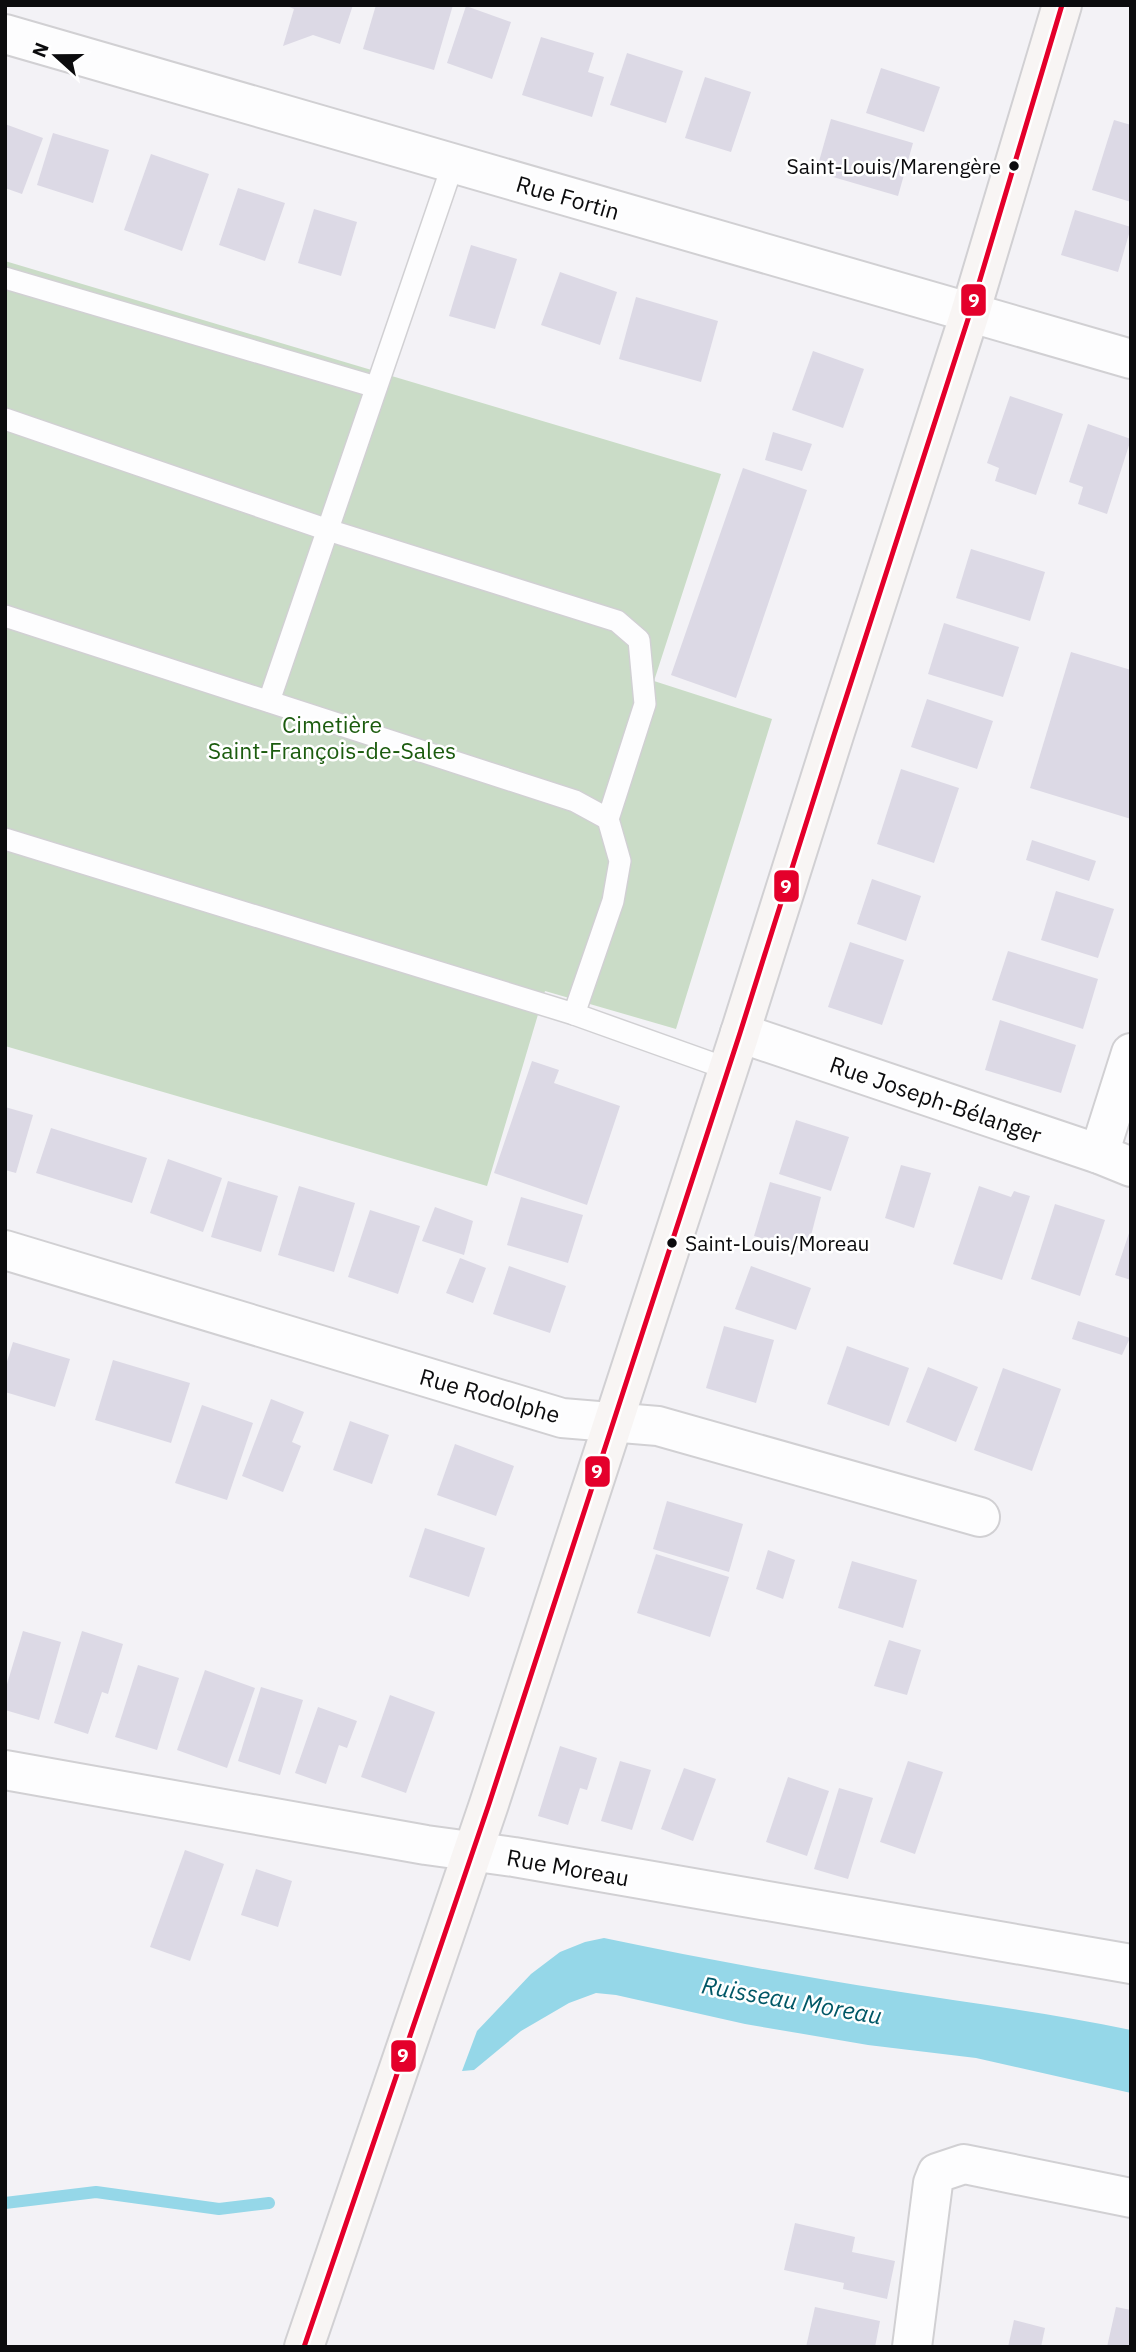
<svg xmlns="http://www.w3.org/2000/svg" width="1136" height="2352" viewBox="0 0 1136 2352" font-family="'IBM Plex Sans',sans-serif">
  <rect width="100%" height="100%" fill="#f3f2f6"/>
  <!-- green -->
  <polygon fill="#cadcc7" points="5,261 721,474 654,681 772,719 676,1029 545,991 487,1186 5,1046"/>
  <!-- water -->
  <path fill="#95d7e8" d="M604 1938C699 1958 793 1975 888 1990 969 2003 1050 2013 1131 2030V2093L976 2058 868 2045 745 2024 616 1995 596 1993 569 2003 521 2031 474 2070 462 2071 477 2031 531 1974 560 1952 585 1942Z"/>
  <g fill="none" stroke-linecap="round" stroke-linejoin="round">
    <!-- stream -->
    <polyline stroke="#95d7e8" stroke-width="12" points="5,2203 96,2192 219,2209 269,2203"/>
  </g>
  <!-- building -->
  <g fill="#dcd9e5">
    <polygon points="285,5 353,5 340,44 313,35 283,46 294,9"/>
    <polygon points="376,5 453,5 434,70 363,49"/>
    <polygon points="466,6 511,22 492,79 447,63"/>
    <polygon points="541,37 594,53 588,72 604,77 592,117 522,95"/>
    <polygon points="627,53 683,71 666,123 610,105"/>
    <polygon points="881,68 940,87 924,132 866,113"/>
    <polygon points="705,77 751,92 731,152 685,138"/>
    <polygon points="831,119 913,143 898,196 816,172"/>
    <polygon points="1114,120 1131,125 1131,202 1092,190"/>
    <polygon points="5,124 43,138 22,194 5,188"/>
    <polygon points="53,133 109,150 93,203 37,185"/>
    <polygon points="151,154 209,174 182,251 124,230"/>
    <polygon points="238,188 285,203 265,261 219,245"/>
    <polygon points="314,209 357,222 341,276 298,263"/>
    <polygon points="1075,210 1131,227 1118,272 1061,255"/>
    <polygon points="471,245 517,259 495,329 449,316"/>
    <polygon points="560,272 617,292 600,345 541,325"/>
    <polygon points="636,297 718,321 701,382 619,359"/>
    <polygon points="813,351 864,369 843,428 792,410"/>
    <polygon points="1010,396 1063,414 1036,495 995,481 999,468 987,463"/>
    <polygon points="1088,424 1131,439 1107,514 1078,504 1083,487 1069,482"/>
    <polygon points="773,432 812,444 802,471 765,460"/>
    <polygon points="743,468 807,490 736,698 671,675"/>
    <polygon points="971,549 1045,572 1030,621 956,598"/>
    <polygon points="944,623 1019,647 1003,697 928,674"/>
    <polygon points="1071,652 1131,670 1131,819 1030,788"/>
    <polygon points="927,699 993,721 977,769 911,747"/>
    <polygon points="901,769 959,788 934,863 877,844"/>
    <polygon points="1032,840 1096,861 1089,881 1026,860"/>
    <polygon points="872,879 921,896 906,941 857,924"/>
    <polygon points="1056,891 1114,909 1098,958 1041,940"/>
    <polygon points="850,942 904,960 882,1025 828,1007"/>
    <polygon points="1008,951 1098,979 1083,1029 992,1000"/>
    <polygon points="1000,1020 1076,1045 1061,1093 985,1070"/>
    <polygon points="532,1061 559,1070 554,1083 620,1106 587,1205 494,1173"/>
    <polygon points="5,1107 33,1115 16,1173 5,1170"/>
    <polygon points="796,1120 849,1137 831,1191 779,1174"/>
    <polygon points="51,1128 147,1158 132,1203 36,1173"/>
    <polygon points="168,1159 222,1178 203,1232 150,1213"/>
    <polygon points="901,1165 931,1173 914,1228 885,1218"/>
    <polygon points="228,1181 278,1196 261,1252 211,1237"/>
    <polygon points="770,1182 821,1197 807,1251 754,1236"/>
    <polygon points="299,1186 355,1203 334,1272 278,1255"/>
    <polygon points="979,1186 1011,1197 1014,1191 1030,1196 1002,1280 953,1264"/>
    <polygon points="521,1197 583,1215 568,1263 507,1245"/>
    <polygon points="1055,1204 1105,1220 1080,1296 1031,1279"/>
    <polygon points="435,1207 473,1221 464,1255 422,1241"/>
    <polygon points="370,1210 420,1226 398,1294 348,1277"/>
    <polygon points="1131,1227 1131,1280 1115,1275"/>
    <polygon points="460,1258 486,1268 473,1303 446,1293"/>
    <polygon points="509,1266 566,1286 550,1333 493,1314"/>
    <polygon points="751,1266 811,1288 796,1330 735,1309"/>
    <polygon points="1078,1321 1130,1338 1122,1355 1072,1339"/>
    <polygon points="724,1326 774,1340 756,1403 706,1388"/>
    <polygon points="13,1342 70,1359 55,1407 5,1392 5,1368"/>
    <polygon points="847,1346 909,1368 889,1426 827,1404"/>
    <polygon points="113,1360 190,1383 171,1443 95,1420"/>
    <polygon points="928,1367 978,1387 956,1442 906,1422"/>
    <polygon points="1003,1368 1061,1389 1032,1471 974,1450"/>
    <polygon points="271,1399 304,1412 292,1442 301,1446 283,1492 242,1476"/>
    <polygon points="202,1405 253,1423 227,1500 175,1483"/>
    <polygon points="350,1421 389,1435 372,1484 333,1470"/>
    <polygon points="455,1444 514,1466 496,1516 437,1495"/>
    <polygon points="667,1501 743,1524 729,1572 653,1549"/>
    <polygon points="425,1528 485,1548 469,1597 409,1577"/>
    <polygon points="768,1550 795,1560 783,1599 756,1589"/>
    <polygon points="656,1554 729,1577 710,1637 637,1613"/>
    <polygon points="852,1561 917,1580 903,1628 838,1608"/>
    <polygon points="23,1631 61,1642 39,1720 5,1710 5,1691"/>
    <polygon points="82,1631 123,1644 108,1694 102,1692 88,1734 54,1723"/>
    <polygon points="889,1640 921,1650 907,1695 874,1686"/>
    <polygon points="138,1665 179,1678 157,1750 115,1737"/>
    <polygon points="205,1670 255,1688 227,1768 177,1750"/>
    <polygon points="261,1687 303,1700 280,1775 238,1761"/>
    <polygon points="390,1695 435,1712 406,1793 361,1777"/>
    <polygon points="318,1707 357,1721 347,1748 339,1745 326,1784 295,1773"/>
    <polygon points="560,1746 597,1758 587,1790 580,1788 568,1825 538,1816"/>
    <polygon points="620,1761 651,1770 632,1830 601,1821"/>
    <polygon points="908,1761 943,1772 915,1854 880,1842"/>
    <polygon points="684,1768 716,1779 693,1841 661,1829"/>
    <polygon points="788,1777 829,1791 807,1856 766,1842"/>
    <polygon points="839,1788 873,1798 848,1879 814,1869"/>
    <polygon points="185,1850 224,1864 190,1961 150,1947"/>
    <polygon points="256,1869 292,1881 278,1927 241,1915"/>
    <polygon points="795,2223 855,2237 852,2252 895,2261 887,2299 843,2289 844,2283 784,2270"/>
    <polygon points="815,2307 880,2321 875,2347 806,2347"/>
    <polygon points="1116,2307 1131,2310 1131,2347 1107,2347"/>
    <polygon points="1014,2320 1045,2328 1041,2347 1008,2347"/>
  </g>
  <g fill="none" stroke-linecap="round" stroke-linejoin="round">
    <!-- service casing -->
    <g stroke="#d1d0d3" stroke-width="24">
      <g id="service">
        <polyline points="5,278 376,387"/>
        <polyline points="5,419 328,530 617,621 639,640 645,704 608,819"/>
        <polyline points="5,616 575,801 608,819 620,861 613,901 574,1014"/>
        <polyline points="269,701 453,164"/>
        <polyline points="5,839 574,1014 728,1069"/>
      </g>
    </g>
    <!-- minor casing -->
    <g stroke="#d1d0d3" stroke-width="42">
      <g id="minor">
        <polyline points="5,34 1131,359"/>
        <polyline points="740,1033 1099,1154 1131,1167"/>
        <polyline points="1099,1154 1131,1053"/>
        <polyline points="5,1250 562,1418 658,1426 980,1517"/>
        <polyline points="5,1770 426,1845 514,1857 1131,1964"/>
        <polyline points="912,2347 933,2183 937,2173 964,2164 1131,2198"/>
      </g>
    </g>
    <!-- secondary casing -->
    <g stroke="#d1d0d3" stroke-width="42">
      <polyline id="secondary" points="304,2347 489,1804 740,1033 834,735 970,313 1062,5"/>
    </g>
    <!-- service -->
    <use href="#service" stroke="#fdfdfe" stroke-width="21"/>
    <!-- minor -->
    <use href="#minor" stroke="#fdfdfe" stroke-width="38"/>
    <!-- secondary -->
    <use href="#secondary" stroke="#f8f5f4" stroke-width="38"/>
    <!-- bus-1 casing -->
    <g stroke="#fff" stroke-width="10">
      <polyline id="bus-1" points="304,2347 489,1804 740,1033 834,735 970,313 1062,5"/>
    </g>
    <!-- bus-1 -->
    <use href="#bus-1" stroke="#e4002b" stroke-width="5"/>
  </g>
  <!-- markers -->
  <g fill="#0c0c0e" stroke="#fff" stroke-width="2.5">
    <circle cx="1014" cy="166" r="6"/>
    <circle cx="672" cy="1243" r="6"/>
  </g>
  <g text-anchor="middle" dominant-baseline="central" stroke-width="5" stroke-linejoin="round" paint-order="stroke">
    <!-- bus labels -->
    <g font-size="21" fill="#0c0c0e" stroke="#fff" text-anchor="end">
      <text x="1001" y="166">Saint-Louis/Marengère</text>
      <text x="685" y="1243" text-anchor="start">Saint-Louis/Moreau</text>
    </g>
    <!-- street labels -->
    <g font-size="23" fill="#0c0c0e" stroke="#fff">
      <text transform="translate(568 197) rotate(16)">Rue Fortin</text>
      <text transform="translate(936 1099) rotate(19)">Rue Joseph-Bélanger</text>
      <text transform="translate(490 1395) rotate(16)">Rue Rodolphe</text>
      <text transform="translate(568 1867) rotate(10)">Rue Moreau</text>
    </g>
    <!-- park labels -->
    <g font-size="23" fill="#1c5c0f" stroke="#fff">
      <text x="332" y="724">Cimetière<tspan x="332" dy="26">Saint-François-de-Sales</tspan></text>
    </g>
    <!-- water labels -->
    <g font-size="24" font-style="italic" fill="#005766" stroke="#fff">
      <text transform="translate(792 2000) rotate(10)">Ruisseau Moreau</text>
    </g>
  </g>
  <g stroke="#fff" stroke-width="2.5">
    <rect x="960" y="283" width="27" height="34" rx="7" fill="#e4002b"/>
    <rect x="773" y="869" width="27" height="34" rx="7" fill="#e4002b"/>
    <rect x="584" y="1455" width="27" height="33" rx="7" fill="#e4002b"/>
    <rect x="390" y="2039" width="27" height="34" rx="7" fill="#e4002b"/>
  </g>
  <g font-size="19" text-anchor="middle" font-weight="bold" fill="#fff">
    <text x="974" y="307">9</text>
    <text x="786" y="893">9</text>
    <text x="597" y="1478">9</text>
    <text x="403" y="2062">9</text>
  </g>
  <!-- border -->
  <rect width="1136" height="2352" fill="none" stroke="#0c0c0e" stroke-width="14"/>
  <!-- north arrow -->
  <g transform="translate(56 56) rotate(291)" stroke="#ffffff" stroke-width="5" paint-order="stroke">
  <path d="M0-5L12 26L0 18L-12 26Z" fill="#0c0c0e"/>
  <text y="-10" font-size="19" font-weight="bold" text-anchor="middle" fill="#0c0c0e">N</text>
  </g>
</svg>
